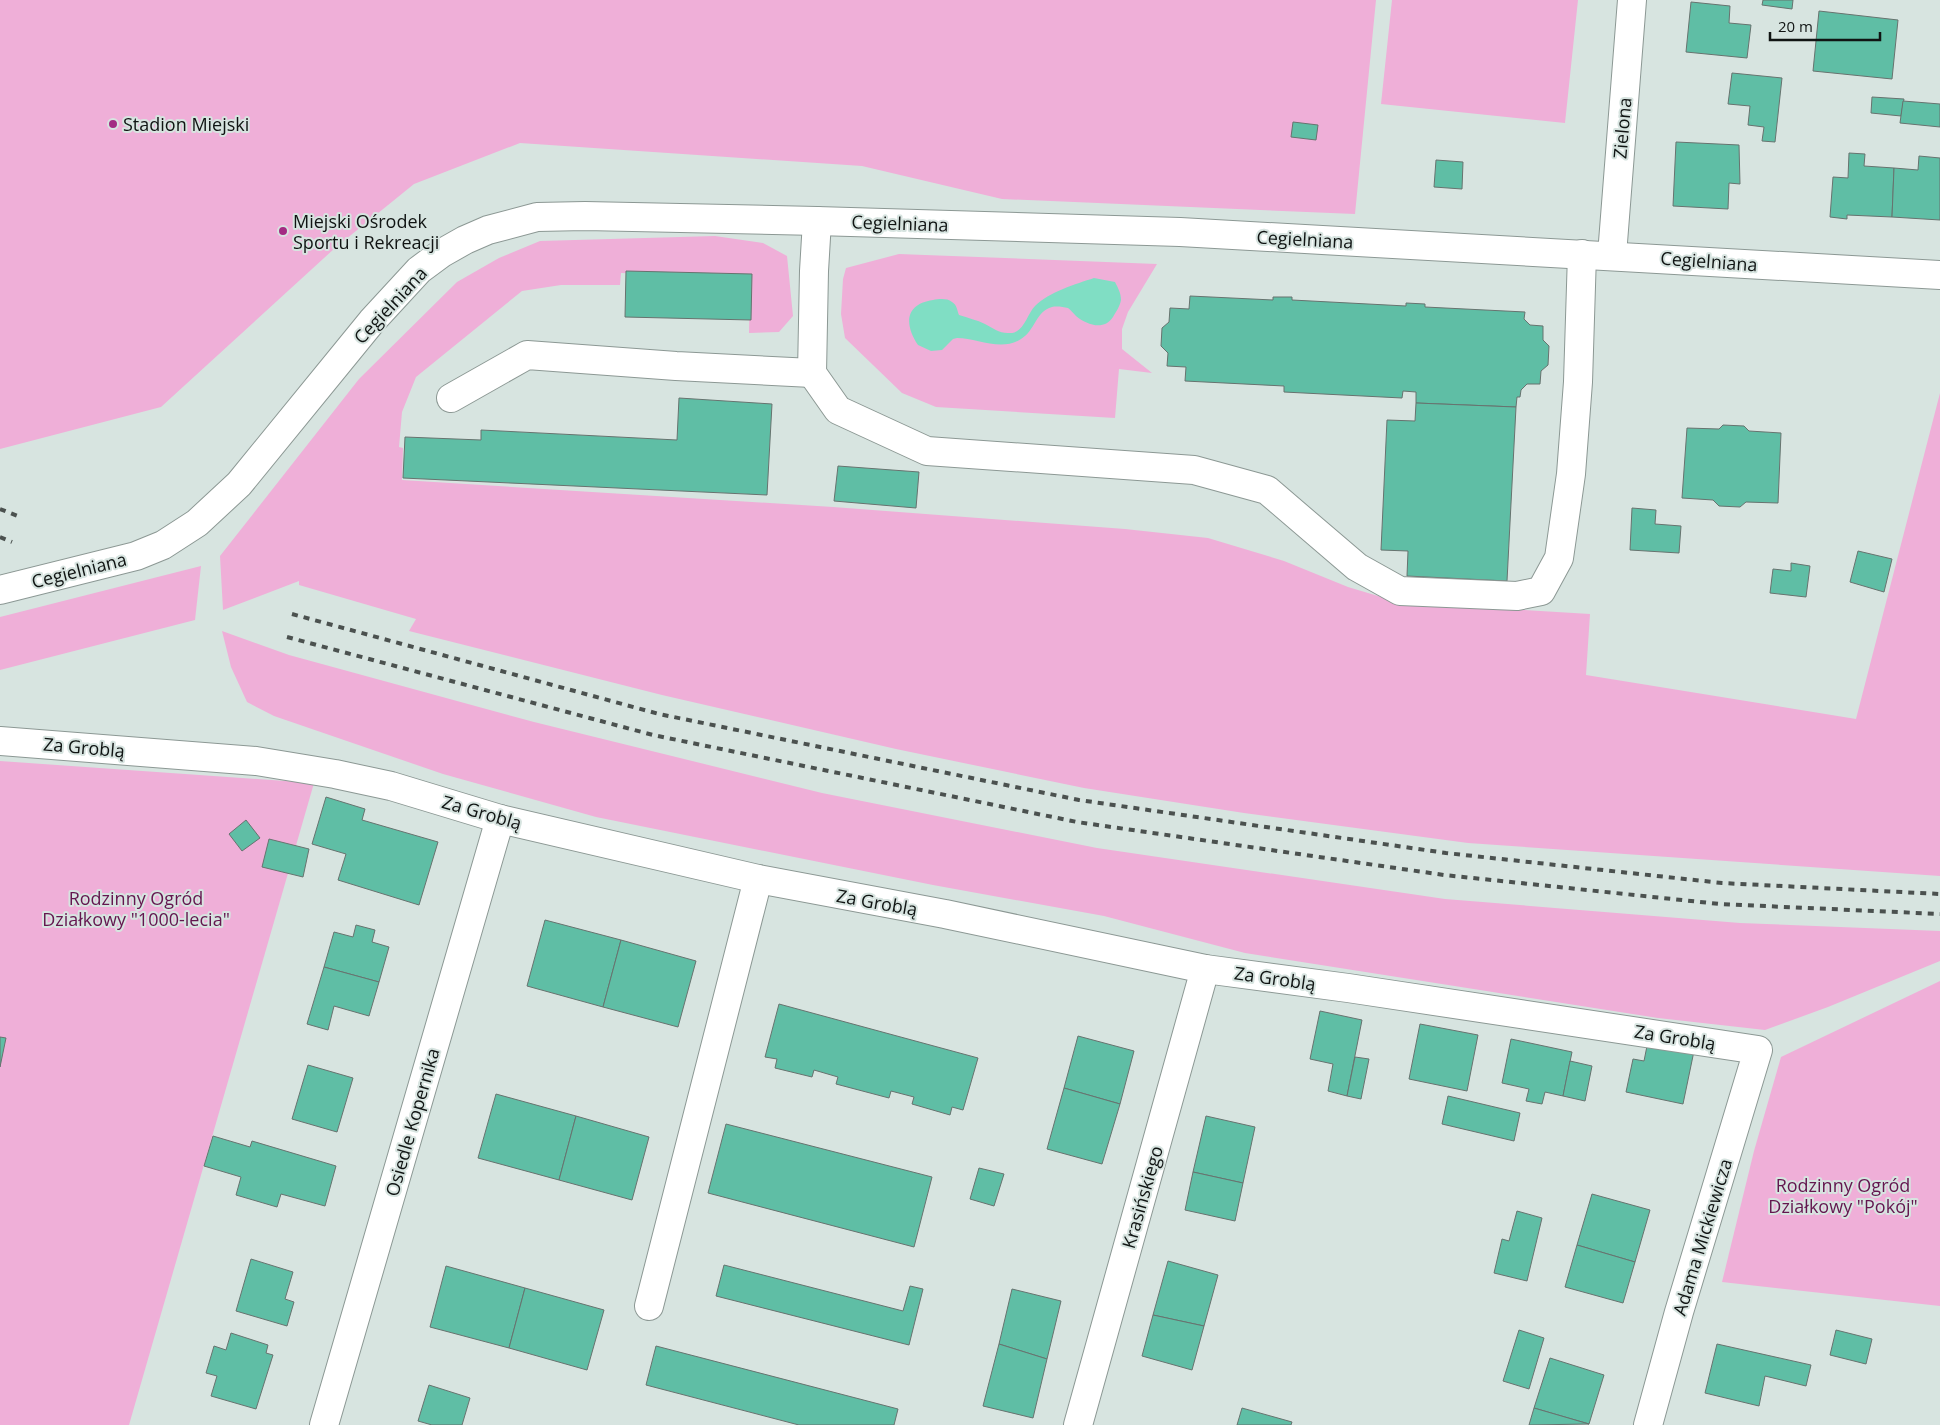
<svg xmlns="http://www.w3.org/2000/svg" width="1940" height="1425" viewBox="0 0 1940 1425" font-family="'Open Sans',sans-serif">
  <rect width="100%" height="100%" fill="#d7e4e0"/>
  <!-- green -->
  <g fill="#efafd8">
    <polygon points="0,0 1376,0 1355,214 1002,199 862,166 520,143 414,184 335,248 161,407 0,449"/>
    <polygon points="1392,0 1578,0 1565,123 1381,104"/>
    <polygon points="715,236 763,243 787,256 793,316 779,332 749,333 750,277 621,273 620,285 561,285 522,291 416,377 402,412 399,447 403,448 402,480 833,507 1125,529 1208,538 1284,561 1348,587 1398,602 1590,614 1586,675 1856,719 1940,393 1940,876 1468,843 1244,813 1084,788 896,749 662,695 409,631 416,619 299,585 299,581 223,610 220,556 359,379 457,282 499,258 540,241"/>
    <polygon points="899,254 1157,264 1128,312 1122,329 1122,349 1152,373 1119,369 1115,418 936,407 902,393 845,338 841,314 843,279 846,268"/>
    <polygon points="201,566 195,620 0,670 0,617"/>
    <polygon points="222,631 289,655 534,722 822,793 1097,848 1445,899 1740,923 1940,931 1940,961 1828,1007 1765,1030 1658,1018 1245,953 1104,916 933,885 596,817 443,774 274,716 247,702 231,667"/>
    <polygon points="0,761 314,783 129,1425 0,1425"/>
    <polygon points="1940,981 1940,1306 1722,1282 1754,1151 1781,1057"/>
  </g>
  <!-- water -->
  <path fill="#80dec4" d="M1094 278 1115 282C1118 288 1121 293 1121 300 1120 306 1116 312 1113 317 1104 331 1087 325 1076 316 1073 313 1071 310 1068 308 1063 307 1057 306 1052 307 1036 311 1035 331 1021 339 1001 352 977 338 957 338L953 339 942 350 931 351 918 345C904 324 905 304 933 300 939 299 947 298 952 302 957 305 957 310 959 315 968 318 977 320 985 324 993 328 1000 334 1010 333 1024 333 1027 314 1035 306 1049 292 1076 284 1094 278Z"/>
  <!-- building -->
  <g fill="#5fbea5" stroke="#67736f">
    <polygon points="1763,0 1793,0 1792,9 1762,5"/>
    <polygon points="1691,2 1730,6 1729,23 1751,25 1747,58 1686,52"/>
    <polygon points="1819,11 1898,20 1892,79 1813,71"/>
    <polygon points="1732,73 1782,78 1775,142 1762,141 1764,127 1748,125 1750,106 1728,104"/>
    <polygon points="1872,97 1904,99 1901,116 1871,113"/>
    <polygon points="1903,101 1940,104 1940,127 1900,123"/>
    <polygon points="1293,122 1318,125 1316,140 1291,137"/>
    <polygon points="1676,142 1739,145 1740,184 1729,183 1728,209 1673,206"/>
    <polygon points="1849,153 1865,154 1864,166 1894,168 1892,217 1847,215 1847,219 1830,217 1833,177 1848,178"/>
    <polygon points="1919,156 1940,158 1940,220 1892,217 1894,168 1918,170"/>
    <polygon points="1436,160 1463,162 1462,189 1434,187"/>
    <polygon points="626,271 752,274 751,320 625,317"/>
    <polygon points="1190,296 1273,300 1273,297 1292,297 1292,300 1406,306 1406,303 1425,304 1425,307 1525,312 1524,319 1530,325 1543,326 1543,340 1549,346 1548,365 1541,371 1540,384 1527,384 1521,390 1520,397 1517,397 1516,407 1416,403 1416,392 1403,391 1402,398 1284,392 1284,386 1185,381 1186,367 1167,366 1168,353 1161,346 1162,328 1169,322 1170,308 1189,309"/>
    <polygon points="679,398 772,404 767,495 403,478 405,437 481,440 481,430 677,440"/>
    <polygon points="1416,403 1516,407 1507,581 1407,576 1408,551 1381,550 1387,420 1415,421"/>
    <polygon points="1723,425 1744,426 1749,431 1781,433 1778,503 1746,502 1740,507 1719,506 1713,500 1682,498 1687,428 1719,429"/>
    <polygon points="838,466 919,472 916,508 834,501"/>
    <polygon points="1632,508 1656,510 1655,524 1681,526 1679,553 1630,550"/>
    <polygon points="1858,551 1892,559 1884,592 1850,582"/>
    <polygon points="1791,563 1810,566 1806,597 1770,593 1773,569 1791,571"/>
    <polygon points="326,797 365,809 362,820 438,842 419,905 338,880 346,854 312,844"/>
    <polygon points="246,820 260,838 242,851 229,834"/>
    <polygon points="269,839 309,849 303,877 262,867"/>
    <polygon points="545,920 621,940 603,1007 527,986"/>
    <polygon points="356,925 375,930 372,942 389,947 379,982 324,967 334,932 353,937"/>
    <polygon points="621,940 696,961 678,1027 603,1007"/>
    <polygon points="324,967 379,982 369,1016 334,1006 328,1030 307,1024"/>
    <polygon points="779,1004 978,1058 963,1110 952,1107 950,1115 912,1104 914,1097 891,1091 889,1098 836,1084 838,1077 814,1070 812,1077 775,1068 777,1059 765,1057"/>
    <polygon points="1320,1011 1362,1020 1347,1096 1328,1091 1333,1064 1310,1059"/>
    <polygon points="1420,1024 1478,1035 1467,1091 1409,1079"/>
    <polygon points="1078,1036 1134,1051 1120,1104 1064,1088"/>
    <polygon points="0,1037 6,1038 0,1067"/>
    <polygon points="1511,1039 1572,1052 1563,1096 1545,1092 1542,1104 1526,1101 1529,1089 1502,1083"/>
    <polygon points="1648,1041 1694,1051 1683,1104 1626,1092 1633,1059 1644,1061"/>
    <polygon points="1355,1057 1369,1059 1361,1099 1347,1096"/>
    <polygon points="1570,1061 1592,1066 1585,1101 1563,1096"/>
    <polygon points="308,1065 353,1078 337,1132 292,1119"/>
    <polygon points="1064,1088 1120,1104 1102,1164 1047,1149"/>
    <polygon points="496,1094 576,1116 559,1180 478,1158"/>
    <polygon points="1448,1096 1520,1113 1514,1141 1442,1124"/>
    <polygon points="576,1116 649,1137 632,1200 559,1180"/>
    <polygon points="1206,1116 1255,1127 1243,1183 1193,1172"/>
    <polygon points="726,1124 932,1177 914,1247 708,1193"/>
    <polygon points="213,1136 250,1147 252,1141 336,1166 325,1206 281,1194 277,1207 236,1195 241,1177 204,1166"/>
    <polygon points="979,1168 1004,1174 994,1206 970,1199"/>
    <polygon points="1193,1172 1243,1183 1235,1221 1185,1210"/>
    <polygon points="1592,1194 1650,1210 1635,1262 1577,1245"/>
    <polygon points="1517,1211 1542,1218 1527,1281 1494,1273 1502,1239 1509,1241"/>
    <polygon points="1577,1245 1635,1262 1623,1303 1565,1287"/>
    <polygon points="251,1259 293,1272 285,1299 294,1302 287,1326 236,1311"/>
    <polygon points="1168,1261 1218,1275 1204,1326 1153,1315"/>
    <polygon points="724,1265 903,1311 910,1286 923,1289 909,1345 716,1296"/>
    <polygon points="446,1266 525,1288 509,1348 430,1327"/>
    <polygon points="525,1288 604,1310 587,1370 509,1348"/>
    <polygon points="1012,1289 1061,1301 1047,1359 999,1344"/>
    <polygon points="1153,1315 1204,1326 1192,1370 1142,1356"/>
    <polygon points="1519,1330 1544,1338 1529,1389 1503,1381"/>
    <polygon points="1836,1330 1872,1339 1866,1364 1830,1355"/>
    <polygon points="231,1333 268,1345 266,1353 273,1355 256,1409 211,1396 217,1376 206,1373 214,1346 226,1350"/>
    <polygon points="999,1344 1047,1359 1033,1418 983,1406"/>
    <polygon points="1717,1344 1811,1365 1806,1386 1765,1376 1759,1406 1705,1393"/>
    <polygon points="656,1346 898,1409 894,1425 799,1425 646,1385"/>
    <polygon points="1550,1358 1604,1375 1589,1424 1534,1408"/>
    <polygon points="429,1385 470,1398 462,1425 432,1425 418,1421"/>
    <polygon points="1242,1408 1292,1422 1291,1425 1237,1425"/>
    <polygon points="1534,1408 1589,1424 1529,1425"/>
  </g>
  <g fill="none" stroke-linecap="round" stroke-linejoin="round">
    <!-- minor casing -->
    <g stroke="#8c9894" stroke-width="30">
      <g id="minor">
        <polyline points="817,221 814,271 812,373 838,410 927,451 1194,470 1267,490 1357,567 1400,591 1517,596 1541,591 1559,558 1571,474 1578,382 1582,254"/>
        <polyline points="1612,255 1632,0"/>
        <polyline points="451,398 527,355 676,366 812,373"/>
        <polyline points="0,590 136,556 163,545 197,523 239,484 372,321 419,270 442,253 465,240 488,230 537,217 585,216 817,221 1180,232 1940,275"/>
        <polyline points="0,741 256,761 335,774 391,786 500,819 758,879 945,914 1205,969 1348,988 1758,1050 1679,1312 1648,1425"/>
        <polyline points="649,1306 758,879"/>
        <polyline points="324,1425 500,819"/>
        <polyline points="1078,1425 1205,969"/>
      </g>
    </g>
    <!-- minor -->
    <use href="#minor" stroke="#fff" stroke-width="28"/>
    <!-- rail -->
    <g stroke="#4b514f" stroke-width="4" stroke-dasharray="6 6" stroke-linecap="butt">
      <polyline points="0,509 20,517"/>
      <polyline points="0,537 12,542"/>
      <polyline points="292,614 659,714 1079,800 1446,853 1722,883 1940,894"/>
      <polyline points="287,637 653,735 1077,822 1444,875 1720,904 1940,914"/>
    </g>
  </g>
  <!-- markers -->
  <g fill="#a32b83" stroke="#d7e4e0" stroke-width="2">
    <circle cx="113" cy="124" r="5"/>
    <circle cx="283" cy="231" r="5"/>
  </g>
  <g text-anchor="middle" dominant-baseline="central" stroke-width="4" stroke-linejoin="round" paint-order="stroke">
    <!-- poi labels -->
    <g font-size="18" fill="#101413" stroke="#d7e4e0" text-anchor="start">
      <text x="123" y="124">Stadion Miejski</text>
      <text x="293" y="221">Miejski Ośrodek<tspan x="293" dy="21">Sportu i Rekreacji</tspan></text>
    </g>
    <!-- street labels -->
    <g font-size="18" fill="#101413" stroke="#d7e4e0">
      <text transform="translate(1622 128) rotate(-85)">Zielona</text>
      <text transform="translate(900 223) rotate(2)">Cegielniana</text>
      <text transform="translate(1305 239) rotate(3)">Cegielniana</text>
      <text transform="translate(1709 261) rotate(4)">Cegielniana</text>
      <text transform="translate(390 305) rotate(-47)">Cegielniana</text>
      <text transform="translate(79 570) rotate(-14)">Cegielniana</text>
      <text transform="translate(84 747) rotate(5)">Za Groblą</text>
      <text transform="translate(482 812) rotate(16)">Za Groblą</text>
      <text transform="translate(877 902) rotate(10)">Za Groblą</text>
      <text transform="translate(1275 978) rotate(8)">Za Groblą</text>
      <text transform="translate(1675 1037) rotate(9)">Za Groblą</text>
      <text transform="translate(412 1122) rotate(-74)">Osiedle Kopernika</text>
      <text transform="translate(1142 1197) rotate(-74)">Krasińskiego</text>
      <text transform="translate(1702 1237) rotate(-73)">Adama Mickiewicza</text>
    </g>
    <!-- park labels -->
    <g font-size="18" fill="#64164f" stroke="#d7e4e0">
      <text x="136" y="898">Rodzinny Ogród<tspan x="136" dy="21">Działkowy "1000-lecia"</tspan></text>
      <text x="1843" y="1185">Rodzinny Ogród<tspan x="1843" dy="21">Działkowy "Pokój"</tspan></text>
    </g>
  </g>
  <!-- scale -->
  <path d="M1770 32v8h110v-8" fill="none" stroke="#101413" stroke-width="2.5"/>
  <text x="1778" y="32" font-size="15" fill="#101413" stroke="#d7e4e0" stroke-width="4" paint-order="stroke">20 m</text>
</svg>
